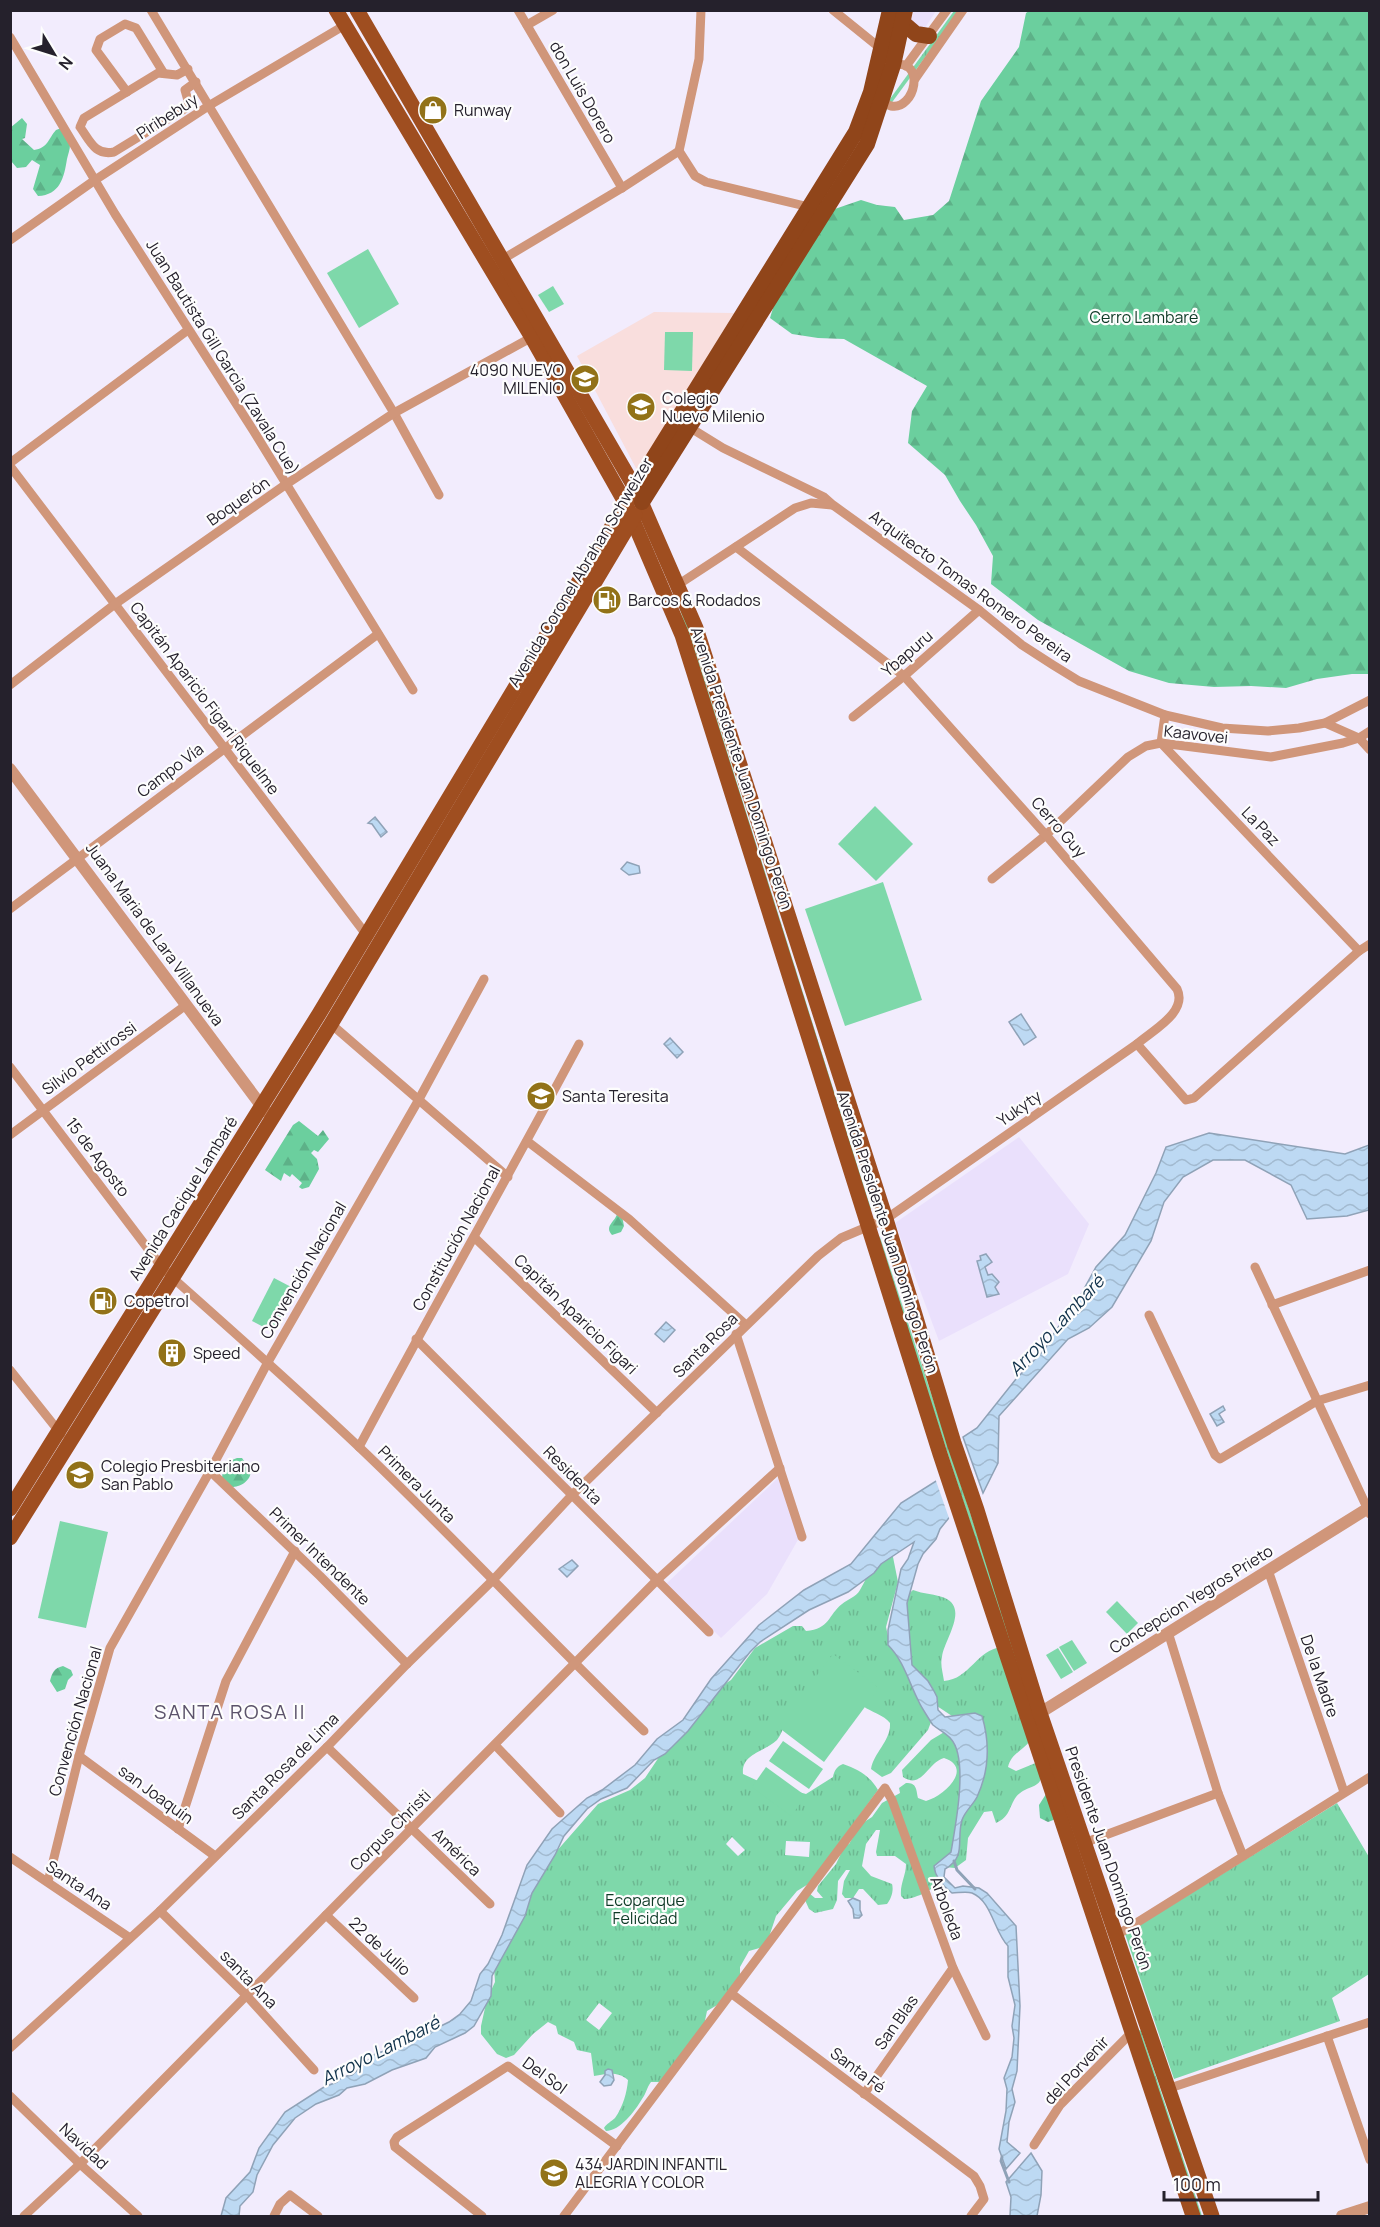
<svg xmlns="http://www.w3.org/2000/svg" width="1380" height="2227" viewBox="0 0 1380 2227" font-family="Manrope,sans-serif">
  <defs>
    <pattern id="grass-tufts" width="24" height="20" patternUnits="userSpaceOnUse" patternTransform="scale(1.5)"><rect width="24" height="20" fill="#7ed8aa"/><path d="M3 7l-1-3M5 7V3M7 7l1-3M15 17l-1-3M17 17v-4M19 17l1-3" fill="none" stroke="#6db992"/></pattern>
    <pattern id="forest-firs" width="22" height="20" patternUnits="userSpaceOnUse" patternTransform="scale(1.5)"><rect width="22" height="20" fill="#6bcf9e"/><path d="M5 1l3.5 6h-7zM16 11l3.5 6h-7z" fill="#5db188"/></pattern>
    <pattern id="water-waves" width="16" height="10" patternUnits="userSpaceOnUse" patternTransform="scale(1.5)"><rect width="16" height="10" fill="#bdd9f3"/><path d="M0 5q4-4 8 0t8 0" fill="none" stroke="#a2bad0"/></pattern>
  </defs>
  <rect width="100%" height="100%" fill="#f2ecfd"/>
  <!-- built -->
  <g fill="#eae0fc">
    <polygon points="914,11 936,11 923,31 909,25"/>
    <polygon points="1019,1137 1089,1224 1068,1274 939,1341 895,1223"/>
    <polygon points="778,1478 799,1538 767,1594 721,1638 666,1584"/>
  </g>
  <!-- education -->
  <polygon fill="#f9dedd" points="654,312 734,313 638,472 577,356"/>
  <!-- grass -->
  <g fill="url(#grass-tufts)" fill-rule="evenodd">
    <polygon points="954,11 959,11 882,116 879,114"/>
    <polygon points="680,602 871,1209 871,1210 868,1209 678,603"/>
    <polygon points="878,1236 880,1237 1031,1699 1028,1700 877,1237"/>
    <path d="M884 1556 893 1557 898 1582 886 1627 888 1636 906 1596 913 1590C923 1594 936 1594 945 1598 969 1609 944 1640 942 1657 940 1665 943 1673 944 1681 970 1679 976 1650 1002 1647L1030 1741C1022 1751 1011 1754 1008 1767L1016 1771 1038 1762C1049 1792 1028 1782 1016 1797 1009 1807 1010 1817 996 1823L992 1811 984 1812 968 1838 966 1860 955 1868 944 1867 937 1870V1884C931 1891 914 1899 904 1899L901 1896C900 1883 906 1876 906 1864L895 1856H877L876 1852 880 1830H876L866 1844 862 1866 871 1876 892 1884C894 1891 891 1899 887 1904L878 1905 863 1889H859L853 1898H845L842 1894 844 1881 850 1870H846L838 1881 837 1900 833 1909 815 1913 809 1909 805 1900 809 1893 815 1898H823L817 1891 818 1886 836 1864 845 1845 849 1844 861 1824 872 1817 882 1803 900 1793 899 1788 906 1783C917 1783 916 1789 918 1798L926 1801C944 1796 974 1768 944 1758 928 1762 922 1790 903 1777L902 1770 931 1740 946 1731 955 1718 937 1706 928 1730 891 1773 882 1777 871 1769C874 1752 891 1741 890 1723 884 1715 871 1712 863 1706L785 1722C783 1729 781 1735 777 1740 765 1752 741 1753 743 1774L756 1780 806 1794 833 1777C834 1771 837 1766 843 1764 858 1769 870 1776 878 1790L810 1883 797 1891 776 1916 768 1940 763 1947 749 1951 740 1967V1976L719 2004 707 2011 702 2035 660 2082H651C647 2087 646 2094 642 2099 635 2111 620 2131 606 2131L604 2128C607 2123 611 2122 615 2118 623 2107 627 2092 628 2080 617 2071 607 2074 594 2076L591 2053 577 2050 574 2042 558 2034 556 2026 548 2022 533 2034 514 2055 506 2058 497 2054 481 2034V2026L487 1999 495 1982 494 1966 529 1895 555 1853 598 1804 630 1790 645 1778 659 1757 723 1685 731 1680 755 1648 793 1626H802L806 1631C830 1629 828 1615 842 1604 848 1599 856 1597 860 1590 871 1572 865 1571 884 1556ZM732 1837 745 1850 738 1856 726 1844ZM786 1841 810 1842 809 1857 785 1855ZM599 2003 612 2013 599 2030 586 2020Z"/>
    <polygon points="1337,1803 1369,1857 1369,1974 1332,1998 1340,2021 1174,2079 1125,1934"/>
    <polygon points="1140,2030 1141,2031 1202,2216 1199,2216 1138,2031"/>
  </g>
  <!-- forest -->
  <g fill="url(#forest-firs)">
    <polygon points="1029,11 1369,11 1369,674 1352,674 1317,679 1286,688 1251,686 1214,687 1169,683 1129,671 1038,620 991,584 993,556 976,525 960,501 945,475 908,443 912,411 927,386 844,339 818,338 792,334 770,318 777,295 829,211 861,200 877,205 895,207 904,220 933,215 949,201 981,101 1019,47 1026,13"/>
    <path d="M22 118 27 124 25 138 22 139 34 150C48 148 48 139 56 130L64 127C66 132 70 139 70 145 70 150 68 154 67 159 64 178 60 195 38 196L33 189 40 165 32 160 26 167 17 168 11 161 10 128Z"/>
    <polygon points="299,1121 318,1136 323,1130 329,1139 318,1152 314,1150 311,1153 317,1159 319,1169 309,1187 302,1189 299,1187 302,1183 292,1174 290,1177 284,1173 281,1181 265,1170 293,1125"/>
    <path d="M617 1214 622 1216 624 1226 621 1232 612 1235C604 1226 615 1222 617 1214Z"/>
    <path d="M237 1458H242C244 1461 249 1467 250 1471 253 1480 237 1490 229 1486 228 1485 223 1479 222 1478 223 1467 226 1462 237 1458Z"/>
    <path d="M63 1666 71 1670 73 1675 68 1680 65 1689 57 1692 50 1681C52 1673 54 1668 63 1666Z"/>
    <polygon points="1048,1791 1056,1819 1048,1822 1040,1818 1039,1805"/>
  </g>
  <!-- garden -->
  <g fill="#7ed8aa">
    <polygon points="368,249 399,304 359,328 327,273"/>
    <polygon points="553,286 564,304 549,312 538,295"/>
    <polygon points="665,332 693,332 692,371 664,370"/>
    <polygon points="875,806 913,844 876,881 838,844"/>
    <polygon points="883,882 922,1000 845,1026 805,909"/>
    <polygon points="274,1278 295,1289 273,1332 252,1321"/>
    <polygon points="60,1521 108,1532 86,1628 38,1618"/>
    <polygon points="1117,1601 1138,1623 1127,1634 1106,1612"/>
    <polygon points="1072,1640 1087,1663 1074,1671 1059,1647"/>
    <polygon points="1058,1648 1073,1672 1061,1679 1046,1655"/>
    <polygon points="833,1654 879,1688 824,1762 778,1727"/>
    <polygon points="783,1741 823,1769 809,1789 769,1761"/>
    <polygon points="766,1767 806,1796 791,1816 752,1787"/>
  </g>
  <!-- water -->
  <g fill="url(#water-waves)" stroke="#8fa2b7" stroke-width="1.5">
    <polygon points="375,817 387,832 381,837 372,824 368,823"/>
    <polygon points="627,862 639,866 640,873 629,875 621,869"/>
    <polygon points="1021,1014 1036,1037 1024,1045 1009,1022"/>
    <polygon points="670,1038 683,1052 677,1058 664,1044"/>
    <polygon points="1209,1133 1345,1154 1369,1145 1369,1210 1347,1216 1307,1219 1291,1185 1245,1160 1213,1160 1183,1177 1164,1202 1151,1241 1112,1307 1089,1328 1068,1339 999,1416 998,1463 983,1493 963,1437 977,1428 1016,1379 1045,1349 1056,1330 1074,1307 1096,1267 1125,1235 1156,1173 1166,1147"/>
    <polygon points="986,1254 992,1262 985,1267 988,1275 992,1274 999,1282 995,1287 999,1294 987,1297 977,1261 981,1260 980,1256"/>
    <polygon points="666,1322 675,1330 664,1342 655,1334"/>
    <polygon points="1223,1406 1225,1410 1219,1414 1224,1422 1217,1426 1210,1414"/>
    <path d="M941 1478 952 1514 940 1529 936 1539 923 1554 918 1564 907 1603 912 1665 928 1681 934 1691 937 1697 938 1710 945 1717 975 1713 982 1716C990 1743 989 1771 977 1797 973 1805 965 1811 962 1820 956 1840 967 1857 945 1869L944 1877 955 1888 963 1886 979 1888 987 1893 1016 1926 1020 2006 1017 2071 1012 2089 1015 2102 1009 2122 1007 2142 1020 2153 1006 2169 999 2149 1006 2111 1007 2089 1004 2078 1012 2057 1014 2038 1012 2026 1015 2005 1008 1977V1946C994 1932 992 1901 972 1893 966 1891 958 1893 952 1893 943 1886 935 1877 934 1866L951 1852C955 1828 969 1759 951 1739 946 1733 939 1730 933 1725 932 1724 920 1705 919 1702 909 1683 904 1661 888 1645V1630L901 1569 908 1559 914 1542 881 1564 874 1573 848 1592 809 1610 760 1642 750 1652 688 1731 665 1754 654 1760 627 1788 601 1799 587 1809 564 1836 555 1855 532 1893 525 1916 492 1976 491 1996 474 2026 465 2033 435 2047 426 2058 392 2070 365 2084 347 2088 339 2095 316 2104 295 2118 273 2145 257 2175 253 2192 240 2206 239 2216H221L226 2198 250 2172 259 2148 285 2112 324 2087 337 2082 342 2077 352 2075 375 2054 400 2046 449 2022 460 2014 471 2001 480 1974 488 1964 502 1935 527 1865 552 1829 587 1798 602 1790 635 1765 657 1739 683 1720 711 1679 759 1625 804 1590 851 1564 901 1503Z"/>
    <polygon points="572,1560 578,1566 567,1577 559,1569"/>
    <polygon points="853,1898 860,1901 860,1910 862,1915 859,1918 854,1918 853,1909 848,1901"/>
    <polygon points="608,2069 612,2070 614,2080 611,2085 604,2086 600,2082 605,2075 605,2071"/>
    <polygon points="1031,2153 1042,2171 1041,2195 1037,2216 1010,2216 1011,2197 1006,2182"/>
  </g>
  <!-- pier -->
  <polygon fill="#f2ecfd" points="940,1475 955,1516 950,1521 935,1478"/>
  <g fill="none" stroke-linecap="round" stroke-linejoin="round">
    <!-- stream -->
    <g stroke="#8fa2b7" stroke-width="3">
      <polyline points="954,1861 957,1870 975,1889"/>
      <polyline points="1002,2157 1001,2161 1009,2182"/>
    </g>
    <!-- minor -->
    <g stroke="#d0967a" stroke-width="9">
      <polyline points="151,10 394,413 439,495"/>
      <polyline points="518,10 622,188"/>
      <polyline points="701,10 699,59 679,151 695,176 706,182 809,207"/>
      <polyline points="833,10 880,48"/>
      <polyline points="527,25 553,10"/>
      <polyline points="10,37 115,214 253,430 413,690"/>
      <polyline points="906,66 947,10"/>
      <path d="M188 69 177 75 158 73 84 118 80 127C90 141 95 156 114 152L186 108 189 104 185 90 196 82"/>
      <polyline points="915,79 963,10"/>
      <polyline points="127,92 96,50 100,39 125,24 136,28 163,72"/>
      <path d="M882 101C885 103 888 105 891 106 915 111 927 58 893 65"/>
      <polyline points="10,240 95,180 210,105 345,25"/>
      <polyline points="503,259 622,188 679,151"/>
      <polyline points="689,427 723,448 824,497 833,505 979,610 1022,645 1053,665 1079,681 1165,715 1222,728 1268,731 1299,728 1325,723 1370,700"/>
      <polyline points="10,463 188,330"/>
      <polyline points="10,466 368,937"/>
      <polyline points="676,586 795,508 811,503 832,505"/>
      <polyline points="10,685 115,604 285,485 394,413 534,336"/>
      <polyline points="853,717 904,676 979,610"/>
      <polyline points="1325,723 1359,738 1370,750"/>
      <polyline points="1161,743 1359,951"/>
      <polyline points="1161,743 1165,715"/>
      <polyline points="992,879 1046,835 1128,757 1146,746 1161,743 1271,757 1343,743 1359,738 1370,731"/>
      <polyline points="10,909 378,634"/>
      <polyline points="331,1024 508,1177"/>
      <polyline points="1137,1044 1186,1100 1194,1098 1359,951 1370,944"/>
      <path d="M10 1067 161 1266 174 1279C236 1334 298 1389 358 1446 456 1539 547 1638 644 1731"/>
      <polyline points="10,1135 186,1005"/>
      <polyline points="527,1141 629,1219 746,1325"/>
      <polyline points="474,1237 657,1413"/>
      <polyline points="1255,1267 1370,1514"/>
      <polyline points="1272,1305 1370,1270"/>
      <polyline points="1149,1315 1215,1455 1220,1459 1317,1401 1370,1385"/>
      <polyline points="736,1334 802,1537"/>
      <polyline points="416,1339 709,1632"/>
      <polyline points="10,1370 61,1434"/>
      <path d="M359 1447C431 1312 507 1179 579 1044"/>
      <polyline points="210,1471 320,1576 407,1664"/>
      <polyline points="1268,1570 1344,1792"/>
      <polyline points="1168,1632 1218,1793 1243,1856"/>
      <polyline points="495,1745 560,1813"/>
      <polyline points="327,1747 490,1904"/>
      <polyline points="79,1756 215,1856"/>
      <polyline points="178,1829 226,1681 295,1551"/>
      <polyline points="1084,1843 1218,1793"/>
      <polyline points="10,1857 130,1938"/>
      <polyline points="48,1882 79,1756 110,1648 210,1471 268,1362 418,1101 484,979"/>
      <polyline points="160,1911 246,1995 314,2070"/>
      <polyline points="326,1915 414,1998"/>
      <polyline points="1117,1935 1370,1777"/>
      <polyline points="732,1994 974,2176 980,2186 984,2199 971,2216"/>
      <polyline points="1327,2036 1370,2160"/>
      <path d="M10 2048 160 1911 327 1747 407 1664 493 1580 572 1495 818 1256 841 1238 886 1219 1137 1044C1153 1030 1188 1012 1177 989L1046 835 904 676 736 547"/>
      <polyline points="1167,2089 1370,2022"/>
      <polyline points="864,2094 953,1968"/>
      <polyline points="10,2096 80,2164 138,2216"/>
      <polyline points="1034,2145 1060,2105 1134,2030"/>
      <polyline points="24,2216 80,2164 657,1580 780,1468"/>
      <polyline points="274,2216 280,2204 290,2195 318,2216"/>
      <polyline points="482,2216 395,2147 394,2142 397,2137 508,2066 617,2146"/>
      <polyline points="564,2216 885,1788 892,1800 953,1968 986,2036"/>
    </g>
    <!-- tertiary -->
    <g stroke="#d0967a" stroke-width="12">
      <polyline points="10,769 266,1112"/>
      <polyline points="1035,1716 1370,1507"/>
      <polyline points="1342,2216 1370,2207"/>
    </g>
    <!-- primary -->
    <g stroke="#9f4e20" stroke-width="15">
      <polyline points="336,10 531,336 626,504 682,635 940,1454 1193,2216"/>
      <polyline points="357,10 635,488 696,628 886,1219 954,1443 977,1510 1040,1713 1212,2216"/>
      <polyline points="10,1509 319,1014 629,498"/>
      <polyline points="10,1538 331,1024 635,515"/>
    </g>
    <!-- trunk -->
    <g stroke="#90451a" stroke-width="16">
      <polyline points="902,22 916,34 929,36"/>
      <polyline points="635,488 856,132 871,92 890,10"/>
      <polyline points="642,502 867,144 893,65 905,10"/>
    </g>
  </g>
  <!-- icons -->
  <defs>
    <g id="shop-disc" transform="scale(1.5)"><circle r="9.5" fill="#927218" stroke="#fdfdfd"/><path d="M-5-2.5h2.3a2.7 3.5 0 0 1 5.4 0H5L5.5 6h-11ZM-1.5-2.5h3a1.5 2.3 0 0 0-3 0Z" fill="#fff"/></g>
    <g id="school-disc" transform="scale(1.5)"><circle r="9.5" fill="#927218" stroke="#fdfdfd"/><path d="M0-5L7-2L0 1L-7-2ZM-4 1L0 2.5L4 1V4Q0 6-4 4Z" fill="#fff"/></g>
    <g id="fuel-disc" transform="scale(1.5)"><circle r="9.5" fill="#927218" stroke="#fdfdfd"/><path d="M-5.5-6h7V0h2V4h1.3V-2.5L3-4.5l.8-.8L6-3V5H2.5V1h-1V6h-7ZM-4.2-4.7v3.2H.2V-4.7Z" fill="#fff"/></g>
    <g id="building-disc" transform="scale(1.5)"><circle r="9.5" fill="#927218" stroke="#fdfdfd"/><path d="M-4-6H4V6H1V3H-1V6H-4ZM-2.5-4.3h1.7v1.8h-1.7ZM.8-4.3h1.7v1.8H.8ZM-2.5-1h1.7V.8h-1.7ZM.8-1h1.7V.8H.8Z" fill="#fff"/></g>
  </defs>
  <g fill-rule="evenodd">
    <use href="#shop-disc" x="433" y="110"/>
    <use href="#school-disc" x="585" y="379"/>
    <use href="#school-disc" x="641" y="407"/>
    <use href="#fuel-disc" x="607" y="600"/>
    <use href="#school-disc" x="541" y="1096"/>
    <use href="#fuel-disc" x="103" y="1301"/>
    <use href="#building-disc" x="172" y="1353"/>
    <use href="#school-disc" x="80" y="1475"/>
    <use href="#school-disc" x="554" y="2173"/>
  </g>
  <g text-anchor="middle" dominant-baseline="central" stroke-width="4.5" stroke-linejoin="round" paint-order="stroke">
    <!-- street labels -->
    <g font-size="16" fill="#25212c" stroke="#fdfdfd">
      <text transform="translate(583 92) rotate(60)">don Luis Dorero</text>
      <text transform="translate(167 116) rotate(-33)">Piribebuy</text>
      <text transform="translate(223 357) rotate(58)">Juan Bautista Gill Garcia (Zavala Cue)</text>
      <text transform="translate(238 501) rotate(-35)">Boquerón</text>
      <text transform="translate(580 572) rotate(-59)">Avenida Coronel Abrahan Schweizer</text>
      <text transform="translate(971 586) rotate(36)">Arquitecto Tomas Romero Pereira</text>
      <text transform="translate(907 653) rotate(-41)">Ybapuru</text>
      <text transform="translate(205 698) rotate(53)">Capitán Aparicio Figari Riquelme</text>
      <text transform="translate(1196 734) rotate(6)">Kaavovei</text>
      <text transform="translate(742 768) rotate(72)">Avenida Presidente Juan Domingo Perón</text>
      <text transform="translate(170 770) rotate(-37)">Campo Vía</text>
      <text transform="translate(1261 826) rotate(46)">La Paz</text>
      <text transform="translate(1059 827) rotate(49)">Cerro Guy</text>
      <text transform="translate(155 934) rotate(54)">Juana Maria de Lara Villanueva</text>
      <text transform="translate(89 1058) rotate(-36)">Silvio Pettirossi</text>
      <text transform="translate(1019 1108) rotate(-35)">Yukyty</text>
      <text transform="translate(98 1157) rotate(53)">15 de Agosto</text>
      <text transform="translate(183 1198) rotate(-58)">Avenida Cacique Lambaré</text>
      <text transform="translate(888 1232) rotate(72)">Avenida Presidente Juan Domingo Perón</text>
      <text transform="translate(456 1238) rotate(-61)">Constitución Nacional</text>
      <text transform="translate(303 1270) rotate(-60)">Convención Nacional</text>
      <text transform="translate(576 1314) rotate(44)">Capitán Aparicio Figari</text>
      <text transform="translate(705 1345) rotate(-45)">Santa Rosa</text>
      <text transform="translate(573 1475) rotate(45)">Residenta</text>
      <text transform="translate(417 1484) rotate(45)">Primera Junta</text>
      <text transform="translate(320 1556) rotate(44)">Primer Intendente</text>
      <text transform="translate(1191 1599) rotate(-32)">Concepcion Yegros Prieto</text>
      <text transform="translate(1320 1676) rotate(71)">De la Madre</text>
      <text transform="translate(75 1721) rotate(-74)">Convención Nacional</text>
      <text transform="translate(285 1766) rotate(-45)">Santa Rosa de Lima</text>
      <text transform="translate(156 1794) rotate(36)">san Joaquín</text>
      <text transform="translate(390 1830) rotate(-45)">Corpus Christi</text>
      <text transform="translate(457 1852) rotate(44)">América</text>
      <text transform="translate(1109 1858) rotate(71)">Presidente Juan Domingo Perón</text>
      <text transform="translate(79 1885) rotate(34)">Santa Ana</text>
      <text transform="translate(947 1908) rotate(70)">Arboleda</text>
      <text transform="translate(380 1946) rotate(43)">22 de Julio</text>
      <text transform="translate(249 1979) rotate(46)">santa Ana</text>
      <text transform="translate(896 2022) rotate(-55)">San Blas</text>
      <text transform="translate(858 2070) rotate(37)">Santa Fé</text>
      <text transform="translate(1076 2070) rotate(-47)">del Porvenir</text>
      <text transform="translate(545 2075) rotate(36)">Del Sol</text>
      <text transform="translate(84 2146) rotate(43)">Navidad</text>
    </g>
    <!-- poi labels -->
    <g font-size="16" fill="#25212c" stroke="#fdfdfd" text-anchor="start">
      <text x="454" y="110">Runway</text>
      <text x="564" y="370" text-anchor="end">4090 NUEVO<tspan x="564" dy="18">MILENIO</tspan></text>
      <text x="662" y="398">Colegio<tspan x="662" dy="18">Nuevo Milenio</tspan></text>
      <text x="628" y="600">Barcos &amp; Rodados</text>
      <text x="562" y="1096">Santa Teresita</text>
      <text x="124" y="1301">Copetrol</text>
      <text x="193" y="1353">Speed</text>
      <text x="101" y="1466">Colegio Presbiteriano<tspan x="101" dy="18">San Pablo</tspan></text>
      <text x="575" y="2164">434 JARDIN INFANTIL<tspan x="575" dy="18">ALEGRIA Y COLOR</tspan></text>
    </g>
    <!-- park labels -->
    <g font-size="16" fill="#0e3a26" stroke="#fdfdfd">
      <text x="1144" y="317">Cerro Lambaré</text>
      <text x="645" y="1900">Ecoparque<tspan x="645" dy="18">Felicidad</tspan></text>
    </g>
    <!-- water labels -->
    <g font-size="18" font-style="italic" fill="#10314a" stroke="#fdfdfd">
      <text transform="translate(1056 1325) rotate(-47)">Arroyo Lambaré</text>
      <text transform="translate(380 2050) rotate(-27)">Arroyo Lambaré</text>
    </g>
    <!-- quarter labels -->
    <g font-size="20" letter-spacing="1.5" fill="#5c536b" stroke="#fdfdfd">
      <text x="230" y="1711">SANTA ROSA II</text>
    </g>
  </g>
  <!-- border -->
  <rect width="1380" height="2227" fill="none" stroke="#25212c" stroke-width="24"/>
  <!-- north arrow -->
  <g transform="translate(54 54) rotate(128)" stroke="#fdfdfd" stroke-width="4.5" paint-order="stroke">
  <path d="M0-4.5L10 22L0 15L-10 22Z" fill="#25212c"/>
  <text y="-9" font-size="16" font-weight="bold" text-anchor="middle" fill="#25212c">N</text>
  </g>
  <!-- scale -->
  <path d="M1164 2191v9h154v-9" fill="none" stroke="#25212c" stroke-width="3"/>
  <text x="1173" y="2191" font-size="18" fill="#25212c" stroke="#fdfdfd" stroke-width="4.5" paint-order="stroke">100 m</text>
</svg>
